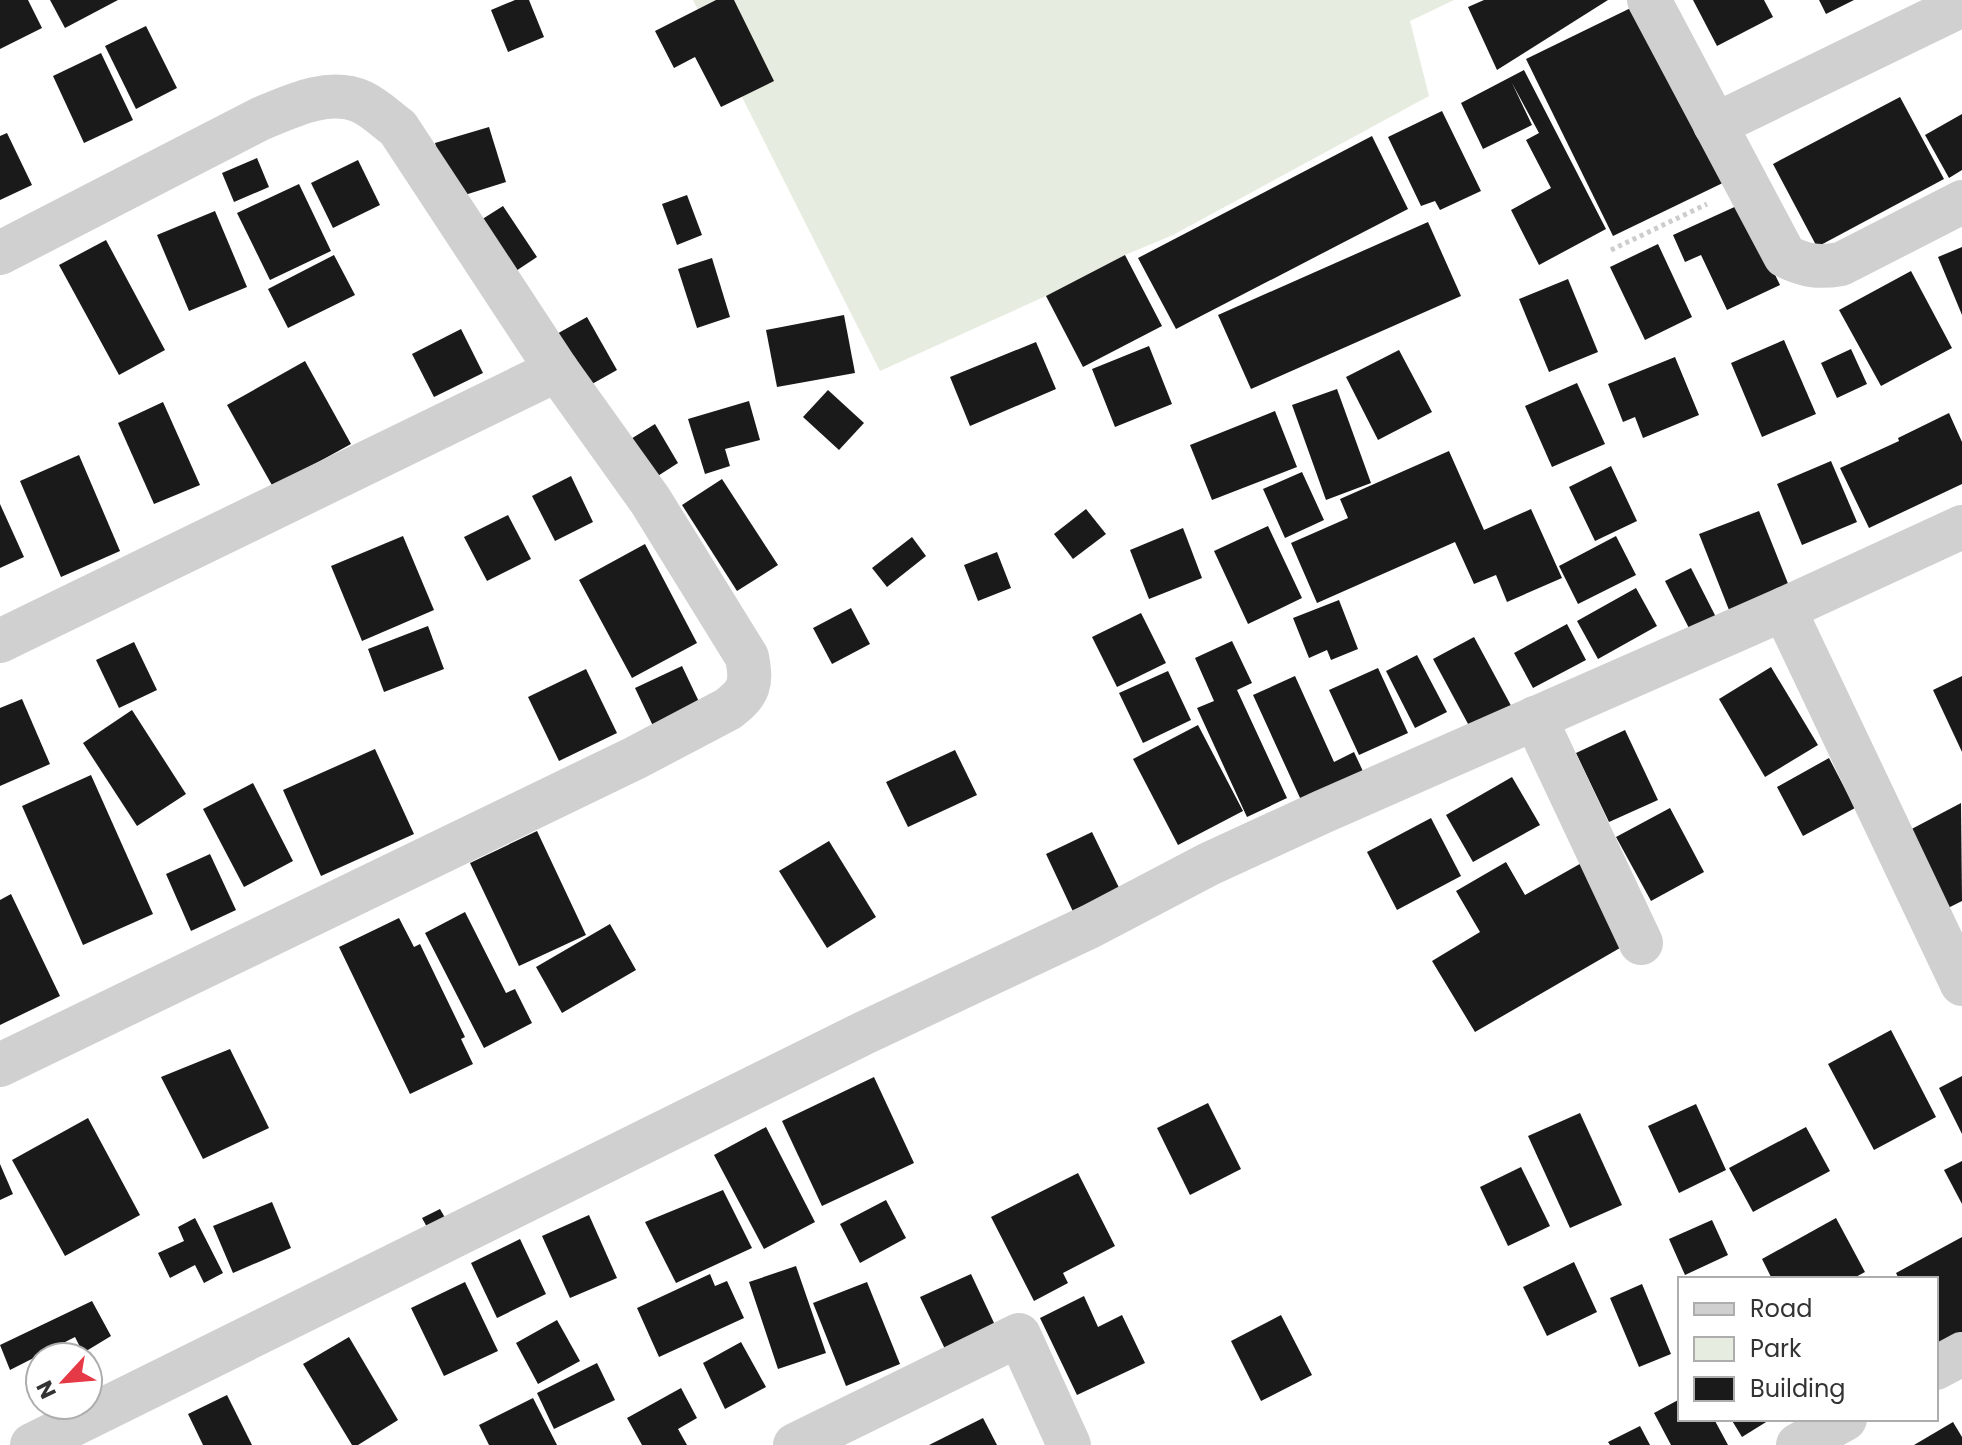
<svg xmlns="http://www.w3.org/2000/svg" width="1962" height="1445" viewBox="0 0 1962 1445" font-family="Poppins,sans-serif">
  <rect width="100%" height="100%" fill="#fff"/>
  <!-- green -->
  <polygon fill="#e6ecdf" points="693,0 1454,0 1410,21 1429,96 1173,235 1125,255 1046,296 880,371"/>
  <!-- building -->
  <g fill="#1a1a1a">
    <polygon points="0,0 28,0 42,28 0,49"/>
    <polygon points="50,0 118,0 65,28"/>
    <polygon points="515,0 529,0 544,37 508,52 491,10"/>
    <polygon points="716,0 734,0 774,81 721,107 695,57 674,68 655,31"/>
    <polygon points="1484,0 1608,0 1497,70 1468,7"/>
    <polygon points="1693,0 1764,0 1773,17 1717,46"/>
    <polygon points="1819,0 1854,0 1826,14"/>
    <polygon points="1645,1 1731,179 1613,236 1526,59"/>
    <polygon points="146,26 177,88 136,109 105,46"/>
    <polygon points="101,53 133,120 84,143 53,76"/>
    <polygon points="1524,70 1606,229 1539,265 1511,210 1551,188 1526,140 1539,133 1512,83 1532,125 1483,149 1461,103"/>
    <polygon points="1900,97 1944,179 1817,247 1773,164"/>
    <polygon points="1442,111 1481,191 1440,210 1435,201 1421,206 1388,137"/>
    <polygon points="1962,114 1962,170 1949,178 1925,135"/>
    <polygon points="489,127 506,182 452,199 435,143"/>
    <polygon points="7,133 32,185 0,200 0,136"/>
    <polygon points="1372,136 1408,209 1176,329 1138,258"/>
    <polygon points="257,158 269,187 234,202 222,173"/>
    <polygon points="358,160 380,205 333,228 311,183"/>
    <polygon points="299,184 331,251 270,280 237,213"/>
    <polygon points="687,195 702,235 677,245 662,204"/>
    <polygon points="1741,204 1780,285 1727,310 1701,255 1685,262 1673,235"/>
    <polygon points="503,206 537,257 507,277 473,225"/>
    <polygon points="215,211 247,287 189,311 157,235"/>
    <polygon points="1428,222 1461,296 1251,389 1218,315"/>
    <polygon points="106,240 165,350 119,375 59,265"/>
    <polygon points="1658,244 1692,317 1645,340 1610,267"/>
    <polygon points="1962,247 1962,315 1938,257"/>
    <polygon points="334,255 355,295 288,328 268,289"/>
    <polygon points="1125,255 1162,326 1083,367 1046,296"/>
    <polygon points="712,258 730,317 697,328 678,269"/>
    <polygon points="1911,271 1952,348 1881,386 1839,310"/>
    <polygon points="1568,279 1598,352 1549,372 1519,299"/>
    <polygon points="844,315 855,373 777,387 766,330"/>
    <polygon points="587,317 617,370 576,393 546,340"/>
    <polygon points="461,329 483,373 434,397 412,354"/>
    <polygon points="1784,340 1816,414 1762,437 1731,363"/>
    <polygon points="1036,342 1056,389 970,426 950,377"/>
    <polygon points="1149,346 1172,404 1115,427 1092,369"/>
    <polygon points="1851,349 1867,384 1837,398 1821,363"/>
    <polygon points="1399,350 1432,412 1378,440 1346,377"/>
    <polygon points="1675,357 1699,415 1643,438 1635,417 1623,422 1608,384"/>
    <polygon points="305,361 351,444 273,487 227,405"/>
    <polygon points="1577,383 1605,444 1552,467 1525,406"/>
    <polygon points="1337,389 1371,483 1326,500 1292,405"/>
    <polygon points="828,390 864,423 839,450 803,417"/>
    <polygon points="749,401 760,440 725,449 730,466 705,474 688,419"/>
    <polygon points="163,402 200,485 154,504 118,423"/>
    <polygon points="1275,411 1297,467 1212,500 1190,445"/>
    <polygon points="1949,413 1962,442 1962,484 1869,528 1840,468 1899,441 1898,438"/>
    <polygon points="655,424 678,463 650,481 626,442"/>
    <polygon points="1449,451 1484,530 1531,509 1562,578 1507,602 1496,575 1474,584 1455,542 1317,603 1291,543 1348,518 1340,499"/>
    <polygon points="79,455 120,551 61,577 20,481"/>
    <polygon points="1831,461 1857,522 1802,545 1777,484"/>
    <polygon points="1611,466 1637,521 1595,541 1569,487"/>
    <polygon points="1302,472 1324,520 1285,538 1263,489"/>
    <polygon points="571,476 593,522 555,541 532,496"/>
    <polygon points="722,479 778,565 737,591 682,505"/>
    <polygon points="0,504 24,557 0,568"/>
    <polygon points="1086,509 1106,534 1073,559 1054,534"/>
    <polygon points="1759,511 1791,591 1731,615 1699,534"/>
    <polygon points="508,515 531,559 487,581 464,537"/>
    <polygon points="1268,526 1302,598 1248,624 1214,551"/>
    <polygon points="1183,528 1202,578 1149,599 1130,550"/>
    <polygon points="403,536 434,610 362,641 331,566"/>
    <polygon points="1616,536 1636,575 1578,604 1559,566"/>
    <polygon points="912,537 926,556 887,587 872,568"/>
    <polygon points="645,544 697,643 632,678 579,580"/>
    <polygon points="997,552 1011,588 978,601 964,565"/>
    <polygon points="1691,568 1722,629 1696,642 1665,581"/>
    <polygon points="1636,588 1657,626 1598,659 1577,621"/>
    <polygon points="1339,600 1358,649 1331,660 1327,650 1309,658 1293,618"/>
    <polygon points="851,608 870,644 832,664 813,628"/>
    <polygon points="1141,613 1166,663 1117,687 1092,637"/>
    <polygon points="1567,624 1586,660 1533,688 1514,653"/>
    <polygon points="428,626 444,669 384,692 368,649"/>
    <polygon points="1474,637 1515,713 1474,735 1433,659"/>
    <polygon points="1232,641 1252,683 1237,690 1287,798 1247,817 1197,708 1214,701 1195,658"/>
    <polygon points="134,642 157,690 119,708 96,660"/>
    <polygon points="1417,655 1447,712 1415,728 1386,671"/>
    <polygon points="682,666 701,706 654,728 635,688"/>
    <polygon points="1771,667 1818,745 1765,777 1719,699"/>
    <polygon points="1378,668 1408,733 1359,755 1329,690"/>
    <polygon points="586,669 617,733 559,761 528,697"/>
    <polygon points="1168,671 1191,720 1143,743 1119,693"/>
    <polygon points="1295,676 1334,762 1354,752 1368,782 1306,811 1253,695"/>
    <polygon points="1962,676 1962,752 1933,690"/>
    <polygon points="22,699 50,764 0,786 0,708"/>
    <polygon points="132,710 186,794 137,826 83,743"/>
    <polygon points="1198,725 1243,811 1178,845 1133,759"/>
    <polygon points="1625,730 1658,800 1609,822 1576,753"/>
    <polygon points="375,749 414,834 321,876 283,790"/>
    <polygon points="955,750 977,795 908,827 886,782"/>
    <polygon points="1829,758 1855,808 1803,836 1777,787"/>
    <polygon points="91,775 153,914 83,945 22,806"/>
    <polygon points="1512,777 1540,825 1473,862 1446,815"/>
    <polygon points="253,783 293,861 244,887 203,809"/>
    <polygon points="1961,803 1962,901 1944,910 1904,833"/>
    <polygon points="1670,808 1704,872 1651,901 1616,837"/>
    <polygon points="1431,818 1461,876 1397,910 1367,852"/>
    <polygon points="537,831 586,935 519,966 470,863"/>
    <polygon points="1092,832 1123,896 1076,918 1046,854"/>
    <polygon points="829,841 876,917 827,948 779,871"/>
    <polygon points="210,854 236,910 191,931 166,874"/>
    <polygon points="1585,861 1632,941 1475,1032 1432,961 1480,932 1456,891 1506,862 1525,895"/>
    <polygon points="11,894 60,996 0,1025 0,900"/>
    <polygon points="465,912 506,993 515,989 532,1023 484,1048 425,933"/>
    <polygon points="399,918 414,947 420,944 465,1037 461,1039 473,1064 410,1094 339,947"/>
    <polygon points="610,924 636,970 562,1013 536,967"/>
    <polygon points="1891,1030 1936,1117 1874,1150 1828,1064"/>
    <polygon points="230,1049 269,1128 203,1159 161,1077"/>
    <polygon points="1962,1076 1962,1134 1939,1088"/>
    <polygon points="874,1077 914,1163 822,1206 782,1121"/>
    <polygon points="1208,1103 1241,1169 1190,1195 1157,1128"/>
    <polygon points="1696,1104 1726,1170 1679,1193 1648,1126"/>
    <polygon points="1580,1113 1622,1205 1570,1228 1528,1136"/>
    <polygon points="88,1118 140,1215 65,1256 12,1160"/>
    <polygon points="766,1127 815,1222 764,1249 714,1155"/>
    <polygon points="1806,1127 1830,1171 1753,1212 1729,1168"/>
    <polygon points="1962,1161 1962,1204 1944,1170"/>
    <polygon points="0,1164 13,1194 0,1200"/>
    <polygon points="1521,1167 1550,1226 1508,1246 1480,1187"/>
    <polygon points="1078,1173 1115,1246 1063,1273 1068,1283 1034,1301 991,1217"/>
    <polygon points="723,1190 752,1248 676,1283 645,1222"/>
    <polygon points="886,1200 906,1238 860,1263 840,1224"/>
    <polygon points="272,1202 291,1248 233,1273 213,1226"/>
    <polygon points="440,1209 452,1230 434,1240 422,1218"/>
    <polygon points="589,1215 617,1278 570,1298 542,1236"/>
    <polygon points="195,1218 223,1273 204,1283 195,1265 170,1278 158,1253 184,1241 178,1227"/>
    <polygon points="1836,1218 1865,1272 1852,1279 1772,1279 1762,1259"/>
    <polygon points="1712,1220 1728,1255 1685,1275 1669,1239"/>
    <polygon points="1962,1237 1962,1337 1936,1346 1936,1279 1899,1279 1896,1273"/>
    <polygon points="520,1239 546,1294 497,1318 471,1263"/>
    <polygon points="1574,1262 1597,1312 1547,1336 1523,1287"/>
    <polygon points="796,1266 826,1353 778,1369 749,1282"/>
    <polygon points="710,1274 715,1286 727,1281 744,1318 659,1357 637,1308"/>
    <polygon points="971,1274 995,1325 945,1349 920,1297"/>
    <polygon points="465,1282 498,1351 444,1376 411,1308"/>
    <polygon points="867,1282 900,1364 846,1386 813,1303"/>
    <polygon points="1642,1284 1671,1354 1639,1367 1610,1298"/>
    <polygon points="1084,1296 1098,1327 1122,1315 1145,1363 1077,1395 1040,1318"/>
    <polygon points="92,1301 111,1336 83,1353 75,1337 10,1370 0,1345"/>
    <polygon points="1281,1315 1312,1375 1261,1401 1231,1341"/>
    <polygon points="557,1320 580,1361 538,1384 516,1343"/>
    <polygon points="349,1337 398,1420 358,1445 352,1445 303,1364"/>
    <polygon points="741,1342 766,1387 725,1409 703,1363"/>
    <polygon points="597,1363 615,1400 554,1429 537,1393"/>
    <polygon points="681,1388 697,1418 678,1429 687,1445 642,1445 627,1418"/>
    <polygon points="227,1395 252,1445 203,1445 188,1414"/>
    <polygon points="533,1398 557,1445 489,1445 479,1425"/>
    <polygon points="1680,1399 1680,1419 1714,1419 1728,1445 1671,1445 1654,1413"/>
    <polygon points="983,1418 997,1445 929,1445"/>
    <polygon points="1731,1419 1771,1419 1742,1437"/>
    <polygon points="1953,1422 1962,1437 1962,1445 1914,1445"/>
    <polygon points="1640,1426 1650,1445 1610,1445 1608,1442"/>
  </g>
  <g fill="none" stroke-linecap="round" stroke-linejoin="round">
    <!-- path -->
    <polyline stroke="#cdcdcd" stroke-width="5" stroke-dasharray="4 4" stroke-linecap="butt" points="1611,250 1707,204"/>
    <!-- minor -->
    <g stroke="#d0d0d0" stroke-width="44">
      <path d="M1649 0 1785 256C1806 266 1818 268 1841 264L1962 202"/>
      <polyline points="1715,125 1962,5"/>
      <path d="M0 253 260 119C291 106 329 87 362 102 375 108 387 120 398 128L557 370 650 500 747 657C752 684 750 692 728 709L635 758 0 1065"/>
      <polyline points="1784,609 1962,984"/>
      <polyline points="0,641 557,370"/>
      <polyline points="1535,718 1641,943"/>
      <polyline points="1936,1368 1962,1354"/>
      <polyline points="32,1445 864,1033 1091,926 1209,864 1322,812 1784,609 1962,527"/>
      <polyline points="795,1445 1019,1335 1069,1445"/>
      <polyline points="1798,1445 1845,1419"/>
    </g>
  </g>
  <!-- legend -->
  <rect x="1678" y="1277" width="260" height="144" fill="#ffffff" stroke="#adadad" stroke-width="2"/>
  <rect x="1694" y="1303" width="40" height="12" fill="#d0d0d0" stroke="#adadad" stroke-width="2"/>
  <text x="1750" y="1317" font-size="24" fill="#333333">Road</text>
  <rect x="1694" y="1337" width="40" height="24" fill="#e6ecdf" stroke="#adadad" stroke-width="2"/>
  <text x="1750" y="1357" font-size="24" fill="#333333">Park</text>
  <rect x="1694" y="1377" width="40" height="24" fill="#1a1a1a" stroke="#adadad" stroke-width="2"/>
  <text x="1750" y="1397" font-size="24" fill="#333333">Building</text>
  <!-- north arrow -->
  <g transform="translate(64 1381) rotate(244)"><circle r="38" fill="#ffffff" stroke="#adadad" stroke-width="2"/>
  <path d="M0-6L14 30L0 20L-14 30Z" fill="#e63946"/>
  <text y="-12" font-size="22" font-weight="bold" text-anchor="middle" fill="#333333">N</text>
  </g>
</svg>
